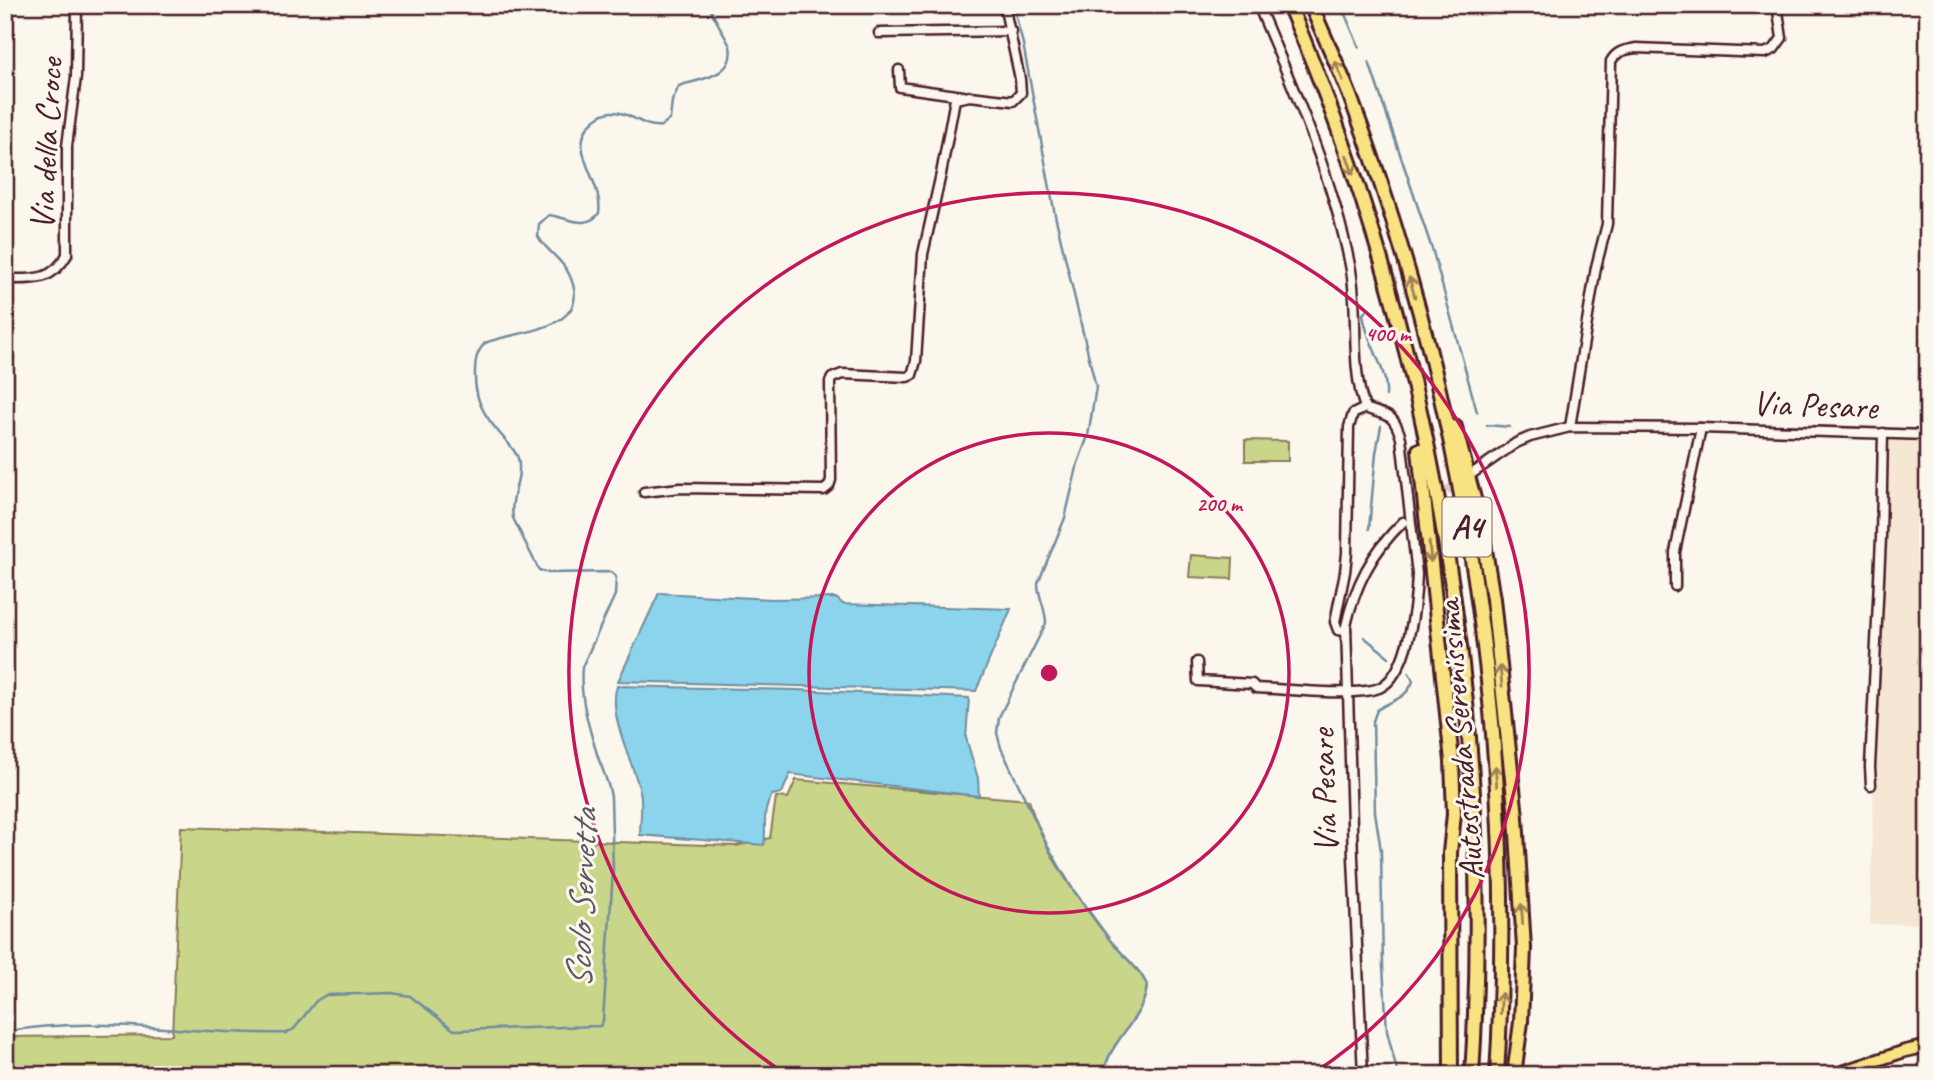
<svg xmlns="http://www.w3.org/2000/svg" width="1933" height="1080" viewBox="0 0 1933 1080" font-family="Caveat,sans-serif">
  <rect width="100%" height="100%" fill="#fbf7ec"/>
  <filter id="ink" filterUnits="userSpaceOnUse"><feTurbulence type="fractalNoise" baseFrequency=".0143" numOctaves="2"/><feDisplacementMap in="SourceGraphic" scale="14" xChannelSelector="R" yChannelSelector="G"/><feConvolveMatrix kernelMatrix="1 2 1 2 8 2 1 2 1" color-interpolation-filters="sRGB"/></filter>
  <g filter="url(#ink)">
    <!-- built -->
    <polygon fill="#f6e7d4" points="1883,433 1928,434 1928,923 1870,925"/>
    <!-- green -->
    <g fill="#c9d588" stroke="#8a7a5a" stroke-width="2">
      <polygon points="1245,440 1288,441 1288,461 1245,461"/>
      <polygon points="1191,555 1233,558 1232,579 1189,577"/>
      <path d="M796 780 1029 800C1043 851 1077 898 1109 939 1121 954 1139 967 1147 985 1145 1019 1107 1041 1104 1075H5V1037L172 1035 181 827 736 846 770 838 776 797 788 798Z"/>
    </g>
    <!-- water -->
    <g fill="#8bd4ec" stroke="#718c9f" stroke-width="2">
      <polygon points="659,593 771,599 836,598 843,604 1011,609 976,691 618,681"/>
      <path d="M617 686 797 690 969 698 966 738 978 778 979 796 790 774 782 793 772 795C761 813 767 825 764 845L640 835C640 821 643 804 640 791 633 762 607 714 617 686Z"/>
    </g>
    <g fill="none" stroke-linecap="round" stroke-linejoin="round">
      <!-- stream -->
      <g stroke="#718c9f" stroke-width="2.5">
        <path d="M1013 5 1023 44 1055 215 1096 387 1088 436 1078 463 1065 518 1038 583C1038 597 1046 609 1046 623L999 717 997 733 1001 748 1048 847 1072 888 1110 940 1141 974 1147 985C1145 1019 1107 1041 1104 1075"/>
        <polyline points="1341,5 1359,47"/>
        <polyline points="1369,62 1433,252 1477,412"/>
        <path d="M1367 310 1363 314C1366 343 1388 367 1386 396"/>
        <polyline points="1487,425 1510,427"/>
        <polyline points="1369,529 1376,453 1381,426"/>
        <polyline points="1364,637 1389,657"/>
        <path d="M5 1032C99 1014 192 1036 286 1033L294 1029 316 1001 326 995 392 993 410 996 454 1030 600 1026 603 1021 613 871 611 797C609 784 604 773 599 760 590 732 579 697 582 667L615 595 616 577 611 572 549 573 539 570 513 518C509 498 523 479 518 458 515 450 508 443 502 436 485 417 474 400 475 373 475 361 476 353 485 343 515 330 597 332 569 274 563 261 549 252 541 241L538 236 539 224 549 215C567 217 586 231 599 213 604 180 563 148 594 120 600 115 606 111 614 112 631 112 642 128 661 126L670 119 672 101 679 86C699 79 736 77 730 46L708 5"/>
        <path d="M1398 1075 1387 1031 1383 967 1381 851 1375 812 1373 721 1377 710C1391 700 1406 700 1413 681L1409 673"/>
      </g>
      <!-- minor-tunnel -->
      <polyline stroke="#d8ccc5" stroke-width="8" stroke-dasharray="8 4" stroke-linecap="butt" points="1407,519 1459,482"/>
      <!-- minor casing -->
      <g stroke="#4a1f2b" stroke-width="13">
        <g id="minor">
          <polyline points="879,33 1011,31"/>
          <polyline points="899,70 900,87 963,96"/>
          <path d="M5 279C34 279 51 282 67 255V146L76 77 77 5"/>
          <path d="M1570 427 1596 267 1607 224 1611 61C1617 51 1624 50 1636 48L1765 53 1774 49 1782 38 1777 5"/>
          <polyline points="1473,473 1516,443 1530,437 1570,427 1701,428 1928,435"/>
          <polyline points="644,492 680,488 824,490 829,486 831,480 830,382 832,378 842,374 907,377 912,375 916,361 923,254 941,174 955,99 970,96 1013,101 1021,93 1020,79 1004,5"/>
          <polyline points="1675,586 1675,552 1701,428"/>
          <polyline points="1346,631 1338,630 1335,622 1345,572 1347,553 1349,427 1353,414 1365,408"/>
          <path d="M1197 662 1198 681 1252 684 1256 688C1284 689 1356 697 1379 688 1409 675 1416 602 1417 574L1401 438C1393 411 1387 417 1365 408 1349 363 1360 312 1350 265 1332 175 1294 89 1258 5"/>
          <polyline points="1871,785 1870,767 1881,538 1883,433"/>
          <path d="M1363 1075 1353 858 1346 626C1355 585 1372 552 1403 522"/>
        </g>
      </g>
      <!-- major casing -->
      <g stroke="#4a1f2b" stroke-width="16">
        <polyline id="major" points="1833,1075 1905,1051 1928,1046"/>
      </g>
      <!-- highway casing -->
      <g stroke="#4a1f2b" stroke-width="18">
        <g id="highway">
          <path d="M1289 5C1433 339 1495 712 1472 1075"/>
          <path d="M1311 5C1324 36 1338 66 1350 96 1467 406 1517 745 1497 1075"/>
          <polyline points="1455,427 1481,525 1493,599 1516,817 1524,948 1521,1022 1514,1075"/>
          <polyline points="1419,450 1452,761 1454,814 1450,853 1451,1075"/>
        </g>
      </g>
      <!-- minor -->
      <use href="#minor" stroke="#fbf7ec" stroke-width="8"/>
      <!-- major -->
      <use href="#major" stroke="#f8e281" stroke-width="10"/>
      <!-- highway -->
      <use href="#highway" stroke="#f8e281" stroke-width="12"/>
    </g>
    <!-- one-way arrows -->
    <defs><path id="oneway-shaft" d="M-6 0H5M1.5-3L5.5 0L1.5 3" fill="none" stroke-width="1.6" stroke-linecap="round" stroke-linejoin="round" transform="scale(1.75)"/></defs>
    <g stroke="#a18056">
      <use href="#oneway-shaft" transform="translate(1339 71) rotate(-113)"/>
      <use href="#oneway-shaft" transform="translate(1350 165) rotate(71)"/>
      <use href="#oneway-shaft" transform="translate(1412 287) rotate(-106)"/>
      <use href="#oneway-shaft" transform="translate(1430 552) rotate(85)"/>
      <use href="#oneway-shaft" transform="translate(1501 676) rotate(-96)"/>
      <use href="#oneway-shaft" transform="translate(1496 776) rotate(-94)"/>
      <use href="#oneway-shaft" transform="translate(1522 914) rotate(-94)"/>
      <use href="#oneway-shaft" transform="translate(1501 1003) rotate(-87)"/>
    </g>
  </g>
  <!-- distance rings -->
  <g fill="none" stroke="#c2185b" stroke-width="3.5">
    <circle cx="1049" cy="673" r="240"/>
    <path d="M784 1073A480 480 0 1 1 1314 1073"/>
  </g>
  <g text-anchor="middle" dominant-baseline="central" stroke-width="6" stroke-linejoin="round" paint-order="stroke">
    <!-- shield labels -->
    <rect fill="#fbf7ec" stroke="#7f6065" stroke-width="2" x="1442.5" y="497.5" width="49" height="59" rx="5"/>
    <g font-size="33" font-weight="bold" fill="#4a1f2b">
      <text x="1467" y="527">A4</text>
    </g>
    <!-- street labels -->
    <g font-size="35" fill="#4a1f2b" stroke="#fbf7ec">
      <text transform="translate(46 144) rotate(-87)">Via della Croce</text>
      <text transform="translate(1815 405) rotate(2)">Via Pesare</text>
      <text transform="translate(1460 740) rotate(-95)">Autostrada Serenissima</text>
      <text transform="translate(1324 791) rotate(-92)">Via Pesare</text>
    </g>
    <!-- water labels -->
    <g font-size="37" font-style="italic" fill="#5e5565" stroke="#fbf7ec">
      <text transform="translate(581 899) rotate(-88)">Scolo Servetta</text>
    </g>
  </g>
  <circle cx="1049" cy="673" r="10" fill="#c2185b" stroke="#fbf7ec" stroke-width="3.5"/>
  <g font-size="21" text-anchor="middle" font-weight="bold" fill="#c2185b" stroke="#fbf7ec" stroke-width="6" stroke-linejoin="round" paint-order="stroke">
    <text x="1388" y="341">400 m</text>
    <text x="1219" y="511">200 m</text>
  </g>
  <!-- margin -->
  <rect width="1933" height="1080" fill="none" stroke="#fbf7ec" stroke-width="28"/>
  <rect x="14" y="14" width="1905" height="1052" fill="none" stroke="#4a1f2b" stroke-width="2.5" filter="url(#ink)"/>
</svg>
